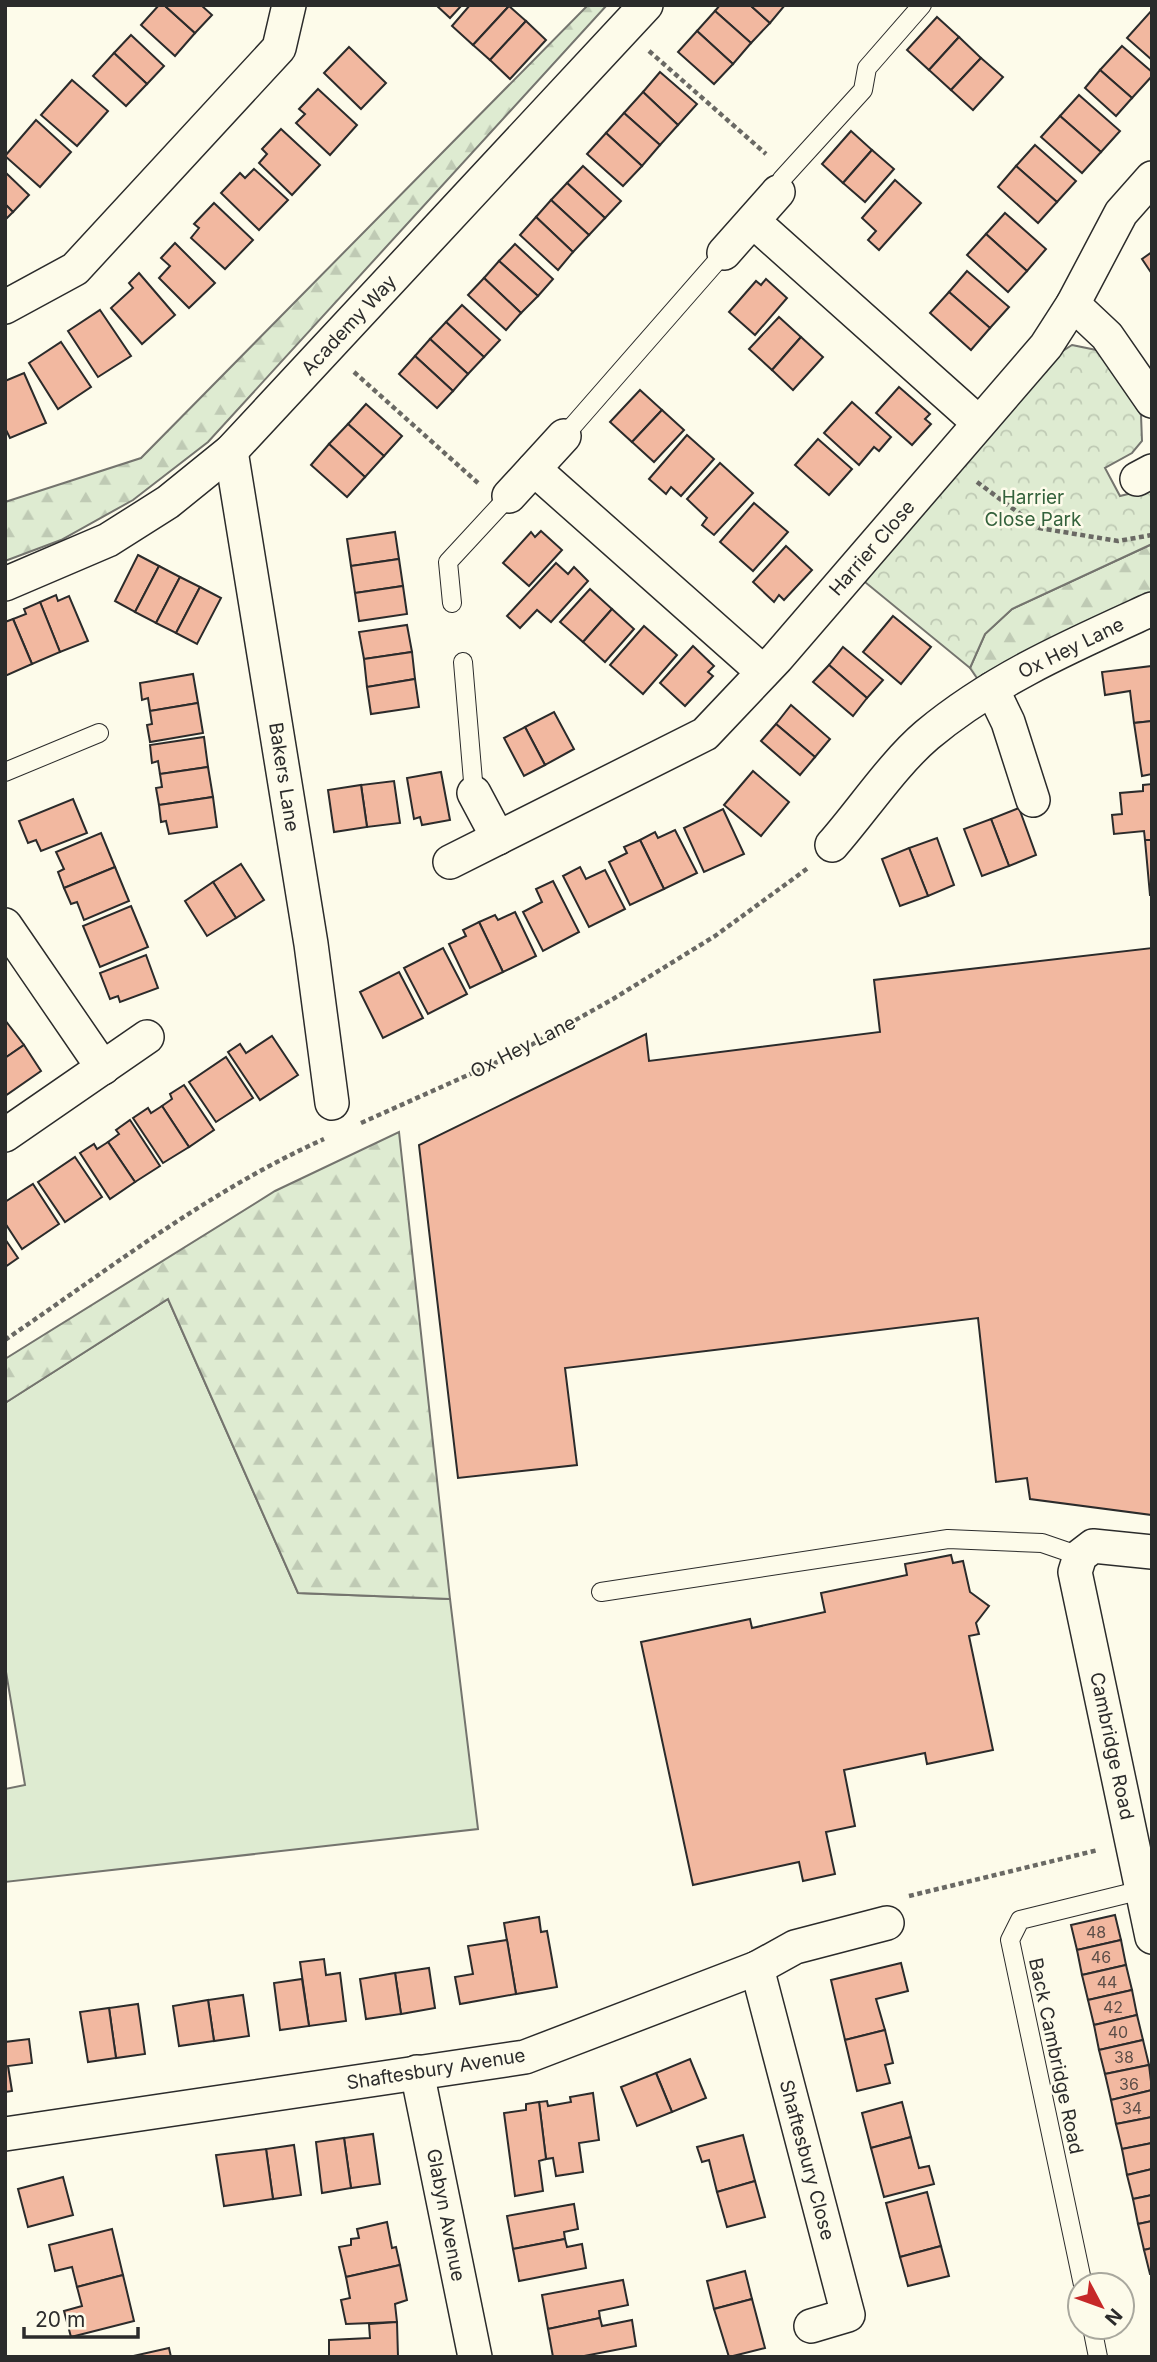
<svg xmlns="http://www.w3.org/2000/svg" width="1157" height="2362" viewBox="0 0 1157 2362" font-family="Inter,sans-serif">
  <defs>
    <pattern id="forest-firs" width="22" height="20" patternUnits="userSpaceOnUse" patternTransform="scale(1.75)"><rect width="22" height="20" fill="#deebd1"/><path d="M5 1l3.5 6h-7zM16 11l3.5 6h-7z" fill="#bfcab4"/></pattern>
    <pattern id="park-crowns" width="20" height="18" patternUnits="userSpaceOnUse" patternTransform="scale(1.75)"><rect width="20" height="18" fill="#deebd1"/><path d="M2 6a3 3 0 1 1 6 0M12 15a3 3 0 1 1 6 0" fill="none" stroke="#bfcab4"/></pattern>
  </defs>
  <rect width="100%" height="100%" fill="#fdfbea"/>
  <!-- grass -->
  <polygon fill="#deebd1" stroke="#74746e" stroke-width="2" points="168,1299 298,1593 450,1599 478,1829 5,1882 5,1789 25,1785 5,1666 5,1403"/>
  <!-- forest -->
  <g fill="url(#forest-firs)" stroke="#74746e" stroke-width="2">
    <polygon points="588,5 607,5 208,442 133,500 61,540 5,561 5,502 141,458"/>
    <polygon points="1152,544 1152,594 981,684 970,668 985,634 1012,609"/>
    <polygon points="399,1132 450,1599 298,1593 168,1299 5,1403 5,1359 275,1191"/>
  </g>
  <!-- park -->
  <polygon fill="url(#park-crowns)" stroke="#74746e" stroke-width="2" points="1072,345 1101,351 1141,415 1142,441 1132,453 1105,468 1120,496 1152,488 1152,544 1012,609 985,634 970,668 860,578 1055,356"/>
  <!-- building -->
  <g fill="#f2b8a0" stroke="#2b2b2b" stroke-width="2">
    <polygon points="159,5 164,5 195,33 175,56 141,25"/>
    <polygon points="164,5 201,5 212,15 195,33"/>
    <polygon points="436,5 462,5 450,18"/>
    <polygon points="470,5 509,6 473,45 452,26"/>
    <polygon points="720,5 750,5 770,23 751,43 715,11"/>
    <polygon points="750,5 785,5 770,23"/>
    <polygon points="509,6 526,21 490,60 473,45"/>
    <polygon points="1152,10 1152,60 1127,38"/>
    <polygon points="715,11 751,43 733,64 697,31"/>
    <polygon points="937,17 959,37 929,70 907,50"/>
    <polygon points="526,21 546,40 510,79 490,60"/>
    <polygon points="697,31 733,64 714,84 678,52"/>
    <polygon points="131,35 164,66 147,84 114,53"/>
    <polygon points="959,37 981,58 951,90 929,70"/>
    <polygon points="1122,46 1152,72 1152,76 1132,98 1100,70"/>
    <polygon points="349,47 386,83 361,109 324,73"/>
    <polygon points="114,53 147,84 126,106 93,76"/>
    <polygon points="981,58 1003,77 973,110 951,90"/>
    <polygon points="1100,70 1132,98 1116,116 1085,88"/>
    <polygon points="660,72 697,104 678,125 643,92"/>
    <polygon points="72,80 108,111 77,146 41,115"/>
    <polygon points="318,89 357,125 330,155 296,123 305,114 299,109"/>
    <polygon points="643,92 678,125 660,145 624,113"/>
    <polygon points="1079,95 1120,131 1101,152 1060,116"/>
    <polygon points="624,113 660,145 642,166 606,133"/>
    <polygon points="1060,116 1101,152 1082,173 1041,137"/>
    <polygon points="36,120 71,152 40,187 5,156"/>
    <polygon points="281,129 320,165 292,195 259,163 267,154 262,149"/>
    <polygon points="851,131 872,150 843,183 822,164"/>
    <polygon points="606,133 642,166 623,186 587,154"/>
    <polygon points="1035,145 1076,181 1057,202 1016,166"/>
    <polygon points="872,150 894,169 865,202 843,183"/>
    <polygon points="583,166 621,201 605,218 567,183"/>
    <polygon points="1016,166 1057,202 1038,223 998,187"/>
    <polygon points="254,169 288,200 259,230 221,193 240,173 245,178"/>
    <polygon points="5,172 29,195 13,212 5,204"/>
    <polygon points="895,180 921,203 879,250 868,240 876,231 862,218"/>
    <polygon points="567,183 605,218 589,235 551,200"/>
    <polygon points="551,200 589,235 573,252 536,217"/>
    <polygon points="214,203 253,240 225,269 191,238 199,228 194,224"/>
    <polygon points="5,204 13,212 5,220"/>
    <polygon points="1005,213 1046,249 1027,271 986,234"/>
    <polygon points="536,217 573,252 558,270 520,235"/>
    <polygon points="986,234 1027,271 1008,292 967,255"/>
    <polygon points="175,243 215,283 189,308 159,278 170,266 161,258"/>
    <polygon points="515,244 553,279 538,296 499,261"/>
    <polygon points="1152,252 1152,274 1142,259"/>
    <polygon points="499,261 538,296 521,313 484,278"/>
    <polygon points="967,271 1009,307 990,328 949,292"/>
    <polygon points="139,273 175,315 142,344 111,308 133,288 129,283"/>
    <polygon points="484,278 521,313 506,330 468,295"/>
    <polygon points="766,279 787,298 755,335 729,312 756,281 761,285"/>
    <polygon points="949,292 990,328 971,350 930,313"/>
    <polygon points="462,305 500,340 484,357 446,322"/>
    <polygon points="100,310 131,356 98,377 68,331"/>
    <polygon points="779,317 801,337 772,370 749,349"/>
    <polygon points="446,322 484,357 468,374 430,339"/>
    <polygon points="801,337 823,357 793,390 772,370"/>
    <polygon points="430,339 468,374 453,391 415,356"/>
    <polygon points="61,342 91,387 58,409 29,363"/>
    <polygon points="415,356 453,391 437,408 399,374"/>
    <polygon points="24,373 46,423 10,438 5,428 5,381"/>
    <polygon points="899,387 930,414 925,419 931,424 912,445 876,413"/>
    <polygon points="640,390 662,410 632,442 610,422"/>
    <polygon points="852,402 891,437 879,451 874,447 859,465 824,433"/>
    <polygon points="366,404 402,436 384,456 348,424"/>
    <polygon points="662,410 684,430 654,462 632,442"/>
    <polygon points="348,424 384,456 365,477 329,444"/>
    <polygon points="687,435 714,459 681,496 671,487 666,494 649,479"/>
    <polygon points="818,439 852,469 829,495 795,465"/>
    <polygon points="329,444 365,477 347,497 311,465"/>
    <polygon points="720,463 753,493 714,535 702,525 707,518 687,499"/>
    <polygon points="754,503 788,532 753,571 720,542"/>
    <polygon points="541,531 562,550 529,586 503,563 531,532 535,537"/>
    <polygon points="395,532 399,559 351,566 347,539"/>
    <polygon points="786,546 812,570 784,600 779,595 774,602 753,582"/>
    <polygon points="138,555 159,566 135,612 115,601"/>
    <polygon points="399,559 403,586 355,593 351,566"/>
    <polygon points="556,563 568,574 574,567 588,581 551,622 537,610 520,628 507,616"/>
    <polygon points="159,566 180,577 156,623 135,612"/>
    <polygon points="180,577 200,587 176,633 156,623"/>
    <polygon points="403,586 407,614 359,621 355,593"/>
    <polygon points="200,587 221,598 197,644 176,633"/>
    <polygon points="590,589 612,609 583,642 560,622"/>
    <polygon points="56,595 58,601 69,596 88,641 60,652 40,602"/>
    <polygon points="40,602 60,652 32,664 13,619 26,614 24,609"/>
    <polygon points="612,609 634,629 605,662 583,642"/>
    <polygon points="893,616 931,647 901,684 863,652"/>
    <polygon points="13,619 32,664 5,676 5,622"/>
    <polygon points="407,625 412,652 364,659 359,632"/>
    <polygon points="644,626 677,655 643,694 610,665"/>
    <polygon points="693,646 714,666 708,672 713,676 685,706 660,683"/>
    <polygon points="843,647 883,680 867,698 829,665"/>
    <polygon points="412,652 415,679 367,687 364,659"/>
    <polygon points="829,665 867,698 853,716 813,682"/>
    <polygon points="1152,666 1152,721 1134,723 1130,691 1105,695 1102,672"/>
    <polygon points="193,674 198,703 150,711 148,698 142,700 140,683"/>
    <polygon points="415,679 419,707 371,714 367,687"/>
    <polygon points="198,703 203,733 150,742 147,725 152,724 150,711"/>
    <polygon points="791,705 830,739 815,757 776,724"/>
    <polygon points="554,712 574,749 545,765 525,727"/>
    <polygon points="1152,721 1152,774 1142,776 1134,723"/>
    <polygon points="776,724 815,757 800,775 761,741"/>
    <polygon points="525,727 545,765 524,776 504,738"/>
    <polygon points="204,737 208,767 160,774 158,761 152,763 150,745"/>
    <polygon points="208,767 213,797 159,805 156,788 162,787 160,774"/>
    <polygon points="753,771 789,802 761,836 724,805"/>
    <polygon points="441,772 450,820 422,825 420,817 414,819 407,778"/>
    <polygon points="394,781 400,823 367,827 361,785"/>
    <polygon points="1152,784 1152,840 1145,840 1144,831 1114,834 1112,815 1122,814 1120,793 1143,791 1143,785"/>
    <polygon points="361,785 367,827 334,832 328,790"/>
    <polygon points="213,797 217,827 169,834 166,821 161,822 159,805"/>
    <polygon points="73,799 87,833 41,851 36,840 28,843 19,821"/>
    <polygon points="1019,808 1036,855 1009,866 991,819"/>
    <polygon points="723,809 744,854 704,872 684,828"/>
    <polygon points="991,819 1009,866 982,876 964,829"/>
    <polygon points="675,830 697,873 664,889 640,840 655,832 658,838"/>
    <polygon points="101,833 115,867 64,888 58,872 64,869 56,852"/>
    <polygon points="937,838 954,885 928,896 909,848"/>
    <polygon points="640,840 664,889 630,905 609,862 627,853 624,847"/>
    <polygon points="1145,840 1152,840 1152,895 1150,895"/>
    <polygon points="909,848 928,896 900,906 882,859"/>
    <polygon points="241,864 264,900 236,918 213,882"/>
    <polygon points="115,867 129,901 84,920 77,902 71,904 64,888"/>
    <polygon points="580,867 586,879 605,870 625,909 589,927 563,876"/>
    <polygon points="553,881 579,932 543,951 523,912 542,902 536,889"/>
    <polygon points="213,882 236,918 207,936 185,901"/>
    <polygon points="131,906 148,947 100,967 83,926"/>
    <polygon points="515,912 536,956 503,972 479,922 495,915 498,920"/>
    <polygon points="479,922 503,972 470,988 449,944 466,936 463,930"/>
    <polygon points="443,948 467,994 428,1014 404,968"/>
    <polygon points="1152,948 1152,1515 1030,1499 1027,1478 996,1482 978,1318 565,1368 577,1465 458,1478 419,1145 646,1034 649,1061 880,1032 874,980"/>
    <polygon points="146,955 158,988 120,1002 118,996 110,999 100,973"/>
    <polygon points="399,972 423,1018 383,1038 360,992"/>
    <polygon points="5,1020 24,1045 5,1058"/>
    <polygon points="272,1036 298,1075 260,1100 228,1052 240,1044 246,1053"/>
    <polygon points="24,1045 41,1071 5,1096 5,1058"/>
    <polygon points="226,1057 253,1098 216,1122 189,1082"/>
    <polygon points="184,1085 214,1130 189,1147 162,1106 172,1099 170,1094"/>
    <polygon points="162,1106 189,1147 163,1163 133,1118 148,1108 151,1113"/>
    <polygon points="130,1120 160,1166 135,1182 108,1142 119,1134 116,1130"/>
    <polygon points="108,1142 135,1182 110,1199 80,1153 94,1144 97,1149"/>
    <polygon points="75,1157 102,1197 65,1222 38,1182"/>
    <polygon points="33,1184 59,1224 22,1249 5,1223 5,1202"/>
    <polygon points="5,1239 18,1258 5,1267"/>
    <polygon points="951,1555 953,1563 963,1561 970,1592 989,1606 976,1623 979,1634 969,1636 993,1750 927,1764 925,1753 844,1770 855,1826 826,1832 835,1874 803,1881 799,1862 693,1885 641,1642 750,1619 752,1628 825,1612 821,1593 907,1575 905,1564"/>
    <polygon points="1115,1915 1121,1940 1077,1950 1071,1925"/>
    <polygon points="539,1917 541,1932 547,1931 557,1987 516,1994 504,1923"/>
    <polygon points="507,1940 516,1994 460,2004 455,1977 473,1974 468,1946"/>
    <polygon points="1121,1940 1126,1965 1082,1975 1077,1950"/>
    <polygon points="324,1959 326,1975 340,1973 346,2021 309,2026 300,1962"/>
    <polygon points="901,1963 908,1991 876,1999 885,2030 845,2040 831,1980"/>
    <polygon points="1126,1965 1132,1990 1088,2000 1082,1975"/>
    <polygon points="429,1968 435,2008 401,2014 395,1973"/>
    <polygon points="395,1973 401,2014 366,2019 360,1979"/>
    <polygon points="302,1979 309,2026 280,2030 274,1983"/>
    <polygon points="1132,1990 1137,2015 1094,2025 1088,2000"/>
    <polygon points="243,1995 249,2036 214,2041 208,2000"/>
    <polygon points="208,2000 214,2041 179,2046 173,2006"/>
    <polygon points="138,2004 145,2054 116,2058 109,2008"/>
    <polygon points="109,2008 116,2058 88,2062 80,2012"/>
    <polygon points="1137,2015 1143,2040 1099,2050 1094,2025"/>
    <polygon points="885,2030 893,2063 885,2065 890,2083 857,2091 845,2040"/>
    <polygon points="29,2039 32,2063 8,2066 12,2091 5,2092 5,2042"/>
    <polygon points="1143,2040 1149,2065 1105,2074 1099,2050"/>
    <polygon points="690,2059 706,2098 672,2112 656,2073"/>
    <polygon points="1149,2065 1152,2090 1111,2100 1105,2074"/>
    <polygon points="656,2073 672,2112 637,2126 621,2087"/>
    <polygon points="1152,2090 1152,2117 1116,2124 1111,2100"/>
    <polygon points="593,2093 599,2140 579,2143 583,2172 556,2176 553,2158 546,2159 539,2102 547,2101 548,2106 571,2102 570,2097"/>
    <polygon points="539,2102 546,2159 539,2161 543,2191 515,2196 504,2113 526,2110 526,2104"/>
    <polygon points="902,2102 911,2137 871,2148 862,2113"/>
    <polygon points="1152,2117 1152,2143 1122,2149 1116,2124"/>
    <polygon points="373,2134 380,2184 351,2188 344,2138"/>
    <polygon points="743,2135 755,2181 717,2192 709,2160 702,2162 697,2147"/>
    <polygon points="911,2137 919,2168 929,2166 934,2184 884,2197 871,2148"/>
    <polygon points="344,2138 351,2188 322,2193 316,2142"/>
    <polygon points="1152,2143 1152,2169 1127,2175 1122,2149"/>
    <polygon points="294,2145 301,2195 273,2199 266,2149"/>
    <polygon points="266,2149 273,2199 224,2206 216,2155"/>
    <polygon points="1152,2169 1152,2195 1133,2199 1127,2175"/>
    <polygon points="63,2177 73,2215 28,2227 18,2189"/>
    <polygon points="755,2181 765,2217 727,2227 717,2192"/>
    <polygon points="927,2192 941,2246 900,2257 886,2203"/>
    <polygon points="1152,2195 1152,2221 1138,2224 1133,2199"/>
    <polygon points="574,2204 578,2229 564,2232 565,2239 513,2249 507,2216"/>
    <polygon points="1152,2221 1152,2248 1144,2250 1138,2224"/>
    <polygon points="387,2222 392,2248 396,2247 400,2265 346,2277 339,2247 351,2245 351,2239 359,2238 357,2229"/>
    <polygon points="112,2229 123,2275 77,2287 72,2267 55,2271 49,2245"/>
    <polygon points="565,2239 567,2247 582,2244 586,2268 519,2281 513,2249"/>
    <polygon points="941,2246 949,2276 908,2286 900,2257"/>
    <polygon points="1152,2248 1152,2274 1150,2274 1144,2250"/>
    <polygon points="400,2265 407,2300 395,2304 397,2322 346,2324 341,2300 350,2298 346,2277"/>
    <polygon points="745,2271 752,2299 714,2309 707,2281"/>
    <polygon points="123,2275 134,2321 71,2337 64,2311 82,2306 77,2287"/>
    <polygon points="623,2280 628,2305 599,2311 600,2318 548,2329 542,2295"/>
    <polygon points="752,2299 765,2348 729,2357 714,2309"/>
    <polygon points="600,2318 602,2326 632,2320 636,2346 579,2357 553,2357 548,2329"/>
    <polygon points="397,2322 398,2357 329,2357 329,2340 370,2338 369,2324"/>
    <polygon points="169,2348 171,2357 134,2357 133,2356"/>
  </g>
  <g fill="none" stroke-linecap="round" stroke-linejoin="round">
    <!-- service casing -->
    <g stroke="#2b2b2b" stroke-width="20">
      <g id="service">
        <polyline points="778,192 782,179 863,90 867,68 922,5"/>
        <polyline points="564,436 724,253"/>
        <polyline points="452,603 448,562 509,496"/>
        <polyline points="463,662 474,793"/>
        <polyline points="5,772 99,733"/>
        <polyline points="601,1592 948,1539 1042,1543 1080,1556"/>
        <polyline points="1083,2285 1010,1940 1020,1920 1142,1890"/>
        <polyline points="1092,2327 1098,2357"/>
      </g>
    </g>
    <!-- minor casing -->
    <g stroke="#2b2b2b" stroke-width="36">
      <g id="minor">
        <polyline points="753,221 979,423"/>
        <polyline points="724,253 778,192"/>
        <polyline points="1073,304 1107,336 1152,401"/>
        <polyline points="5,307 75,269 279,48 289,5"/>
        <polyline points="231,451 311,944 332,1103"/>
        <polyline points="534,469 763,672"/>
        <polyline points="1137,479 1152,471"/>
        <polyline points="509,496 564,436"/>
        <polyline points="5,584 108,540 168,502 231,451 646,5"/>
        <polyline points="992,689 1008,722 1033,800"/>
        <polyline points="474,793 498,838"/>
        <path d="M832 845C862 811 893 764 927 735 994 679 1073 645 1152 609"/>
        <polyline points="450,862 705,734 777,658 1046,346 1073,304 1121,213 1152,178"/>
        <polyline points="5,925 103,1068"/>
        <polyline points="5,1135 147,1037"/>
        <polyline points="1152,1552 1093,1546 1080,1556 1075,1572 1152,1937"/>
        <polyline points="757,1968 848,2315 811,2326"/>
        <polyline points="417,2072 475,2357"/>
        <polyline points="5,2134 525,2057 757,1968 795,1947 887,1923"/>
      </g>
    </g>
    <!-- path -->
    <g stroke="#6a6964" stroke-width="4.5" stroke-dasharray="5 3.5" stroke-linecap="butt">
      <polyline points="649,51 766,154"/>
      <polyline points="354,372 478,483"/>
      <polyline points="977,482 1039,528 1118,541 1152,535"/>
      <polyline points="361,1123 515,1054 613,999 715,936 808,868"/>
      <path d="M5 1340C108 1270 210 1190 324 1139"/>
      <polyline points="909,1896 1098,1850"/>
    </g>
    <!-- service -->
    <use href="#service" stroke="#fdfbea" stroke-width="18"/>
    <!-- minor -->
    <use href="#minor" stroke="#fdfbea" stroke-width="33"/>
  </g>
  <g text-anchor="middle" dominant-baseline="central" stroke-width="5" stroke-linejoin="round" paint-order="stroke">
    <!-- number labels -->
    <g font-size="16" fill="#5d4e48">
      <text x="1096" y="1932">48</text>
      <text x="1101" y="1957">46</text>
      <text x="1107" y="1982">44</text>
      <text x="1113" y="2007">42</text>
      <text x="1118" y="2032">40</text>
      <text x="1124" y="2057">38</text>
      <text x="1129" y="2084">36</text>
      <text x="1132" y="2108">34</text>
    </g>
    <!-- street labels -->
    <g font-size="19" fill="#2b2b2b" stroke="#fdfbea">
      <text transform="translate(349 325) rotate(-47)">Academy Way</text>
      <text transform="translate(872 548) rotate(-49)">Harrier Close</text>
      <text transform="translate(1071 648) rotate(-26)">Ox Hey Lane</text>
      <text transform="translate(284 777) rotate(81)">Bakers Lane</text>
      <text transform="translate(523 1047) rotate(-27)">Ox Hey Lane</text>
      <text transform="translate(1112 1746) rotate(78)">Cambridge Road</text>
      <text transform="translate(1056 2056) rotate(78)">Back Cambridge Road</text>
      <text transform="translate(436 2069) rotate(-9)">Shaftesbury Avenue</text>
      <text transform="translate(807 2160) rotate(75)">Shaftesbury Close</text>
      <text transform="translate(446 2215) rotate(79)">Glabyn Avenue</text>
    </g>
    <!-- park labels -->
    <g font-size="19" fill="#34623c" stroke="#fdfbea">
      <text x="1033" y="497">Harrier<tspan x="1033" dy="22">Close Park</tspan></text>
    </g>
  </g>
  <!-- border -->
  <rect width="1157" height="2362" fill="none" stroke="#2b2b2b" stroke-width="14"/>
  <!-- north arrow -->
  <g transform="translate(1101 2306) rotate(131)"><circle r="33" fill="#fdfbea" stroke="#a9a89e" stroke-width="2"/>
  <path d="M0-5L12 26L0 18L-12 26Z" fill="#c62828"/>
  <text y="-10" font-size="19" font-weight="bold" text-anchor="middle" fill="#2b2b2b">N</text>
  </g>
  <!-- scale -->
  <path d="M24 2327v10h114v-10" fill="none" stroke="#2b2b2b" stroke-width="3.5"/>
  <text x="35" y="2327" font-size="21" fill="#2b2b2b" stroke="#fdfbea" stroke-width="5" paint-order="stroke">20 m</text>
</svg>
